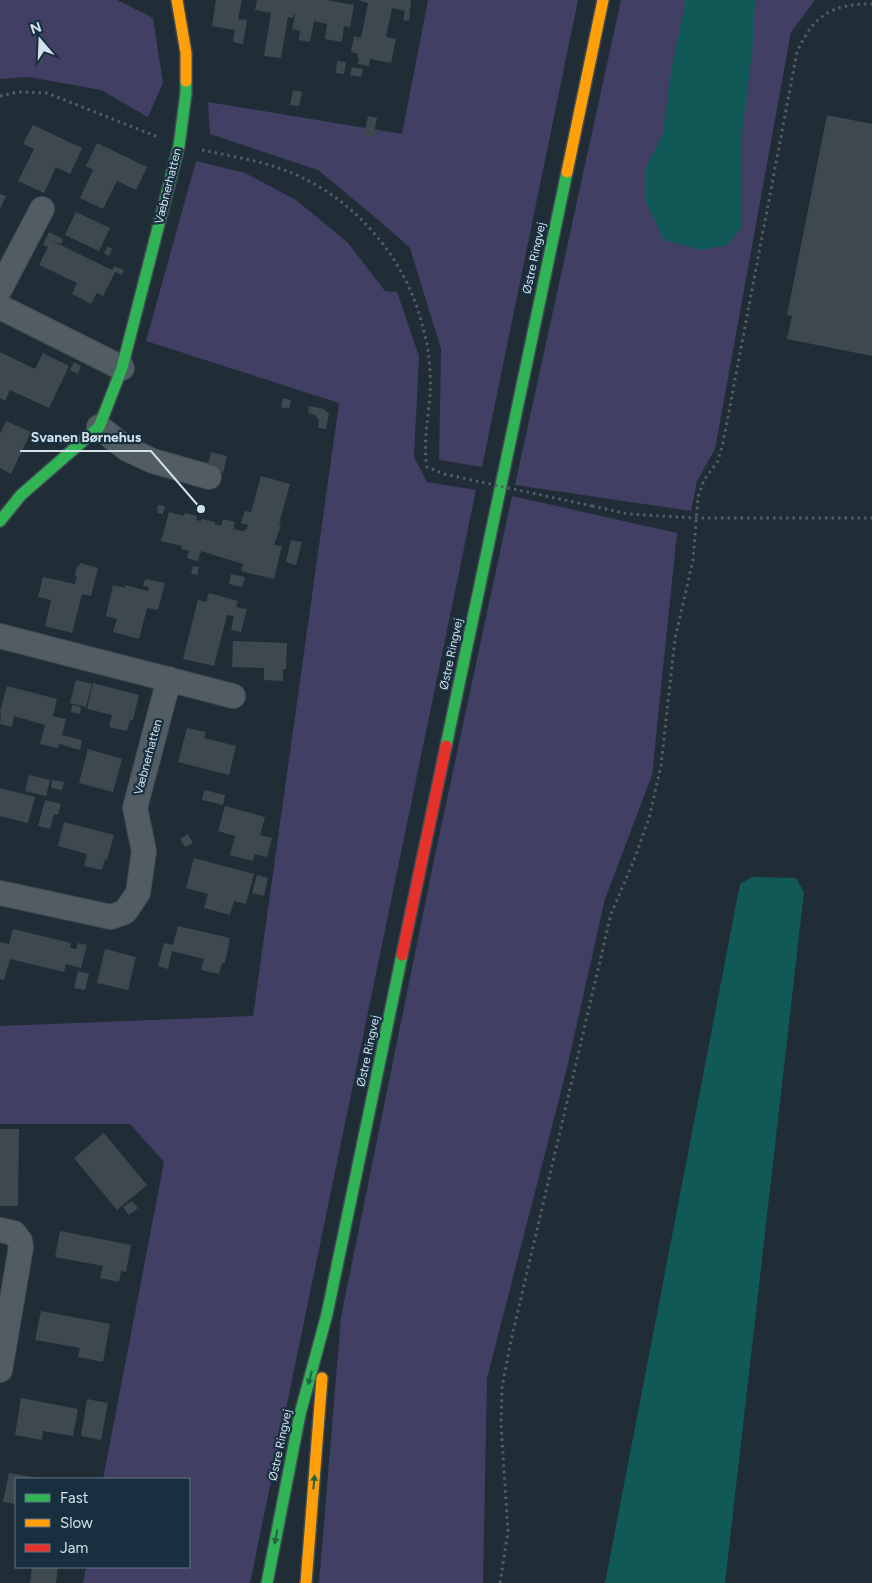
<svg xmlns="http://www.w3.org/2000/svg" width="872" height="1583" viewBox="0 0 872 1583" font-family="Figtree,sans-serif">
  <rect width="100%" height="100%" fill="#202d36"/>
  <!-- green -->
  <g fill="#413f64">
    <polygon points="0,0 117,0 153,18 163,83 148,117 101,90 28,77 0,79"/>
    <polygon points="428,0 578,0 482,467 439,460 441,349 410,248 382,223 318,170 210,134 208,102 402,134"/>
    <polygon points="621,0 815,0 791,32 715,449 697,481 691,511 515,485"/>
    <polygon points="196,161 245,173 296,200 348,243 385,291 397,292 419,356 414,457 427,482 476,490 250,1583 83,1583 86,1567 189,1567 189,1479 103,1479 164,1162 130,1124 0,1124 0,1026 253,1016 339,403 146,341"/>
    <polygon points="512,496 677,533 652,775 605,899 567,1068 487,1378 483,1583 319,1583 341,1317 435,855"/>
  </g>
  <!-- water -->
  <g fill="#105957">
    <polygon points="686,0 755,0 753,46 742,132 742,227 727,245 701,250 664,240 646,203 646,168 663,133 671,71"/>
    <polygon points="752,877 796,878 804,892 725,1583 605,1583 740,884"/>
  </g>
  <!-- building -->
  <g fill="#3d494e">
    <polygon points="216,0 242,0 238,19 247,20 243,44 233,42 235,30 212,26"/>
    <polygon points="257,0 327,0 354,5 350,27 344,26 342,42 325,39 327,24 314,21 310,42 299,40 300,31 292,29 295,15 294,14 293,18 288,17 281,58 264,56 271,13 255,10"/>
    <polygon points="358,0 411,0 409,21 403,20 405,11 392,8 386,37 396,39 391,63 370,59 369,66 358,64 359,58 357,57 358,54 351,52 354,36 361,38 368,3"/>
    <polygon points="337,61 346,62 344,74 336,73"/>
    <polygon points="352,67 363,69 361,77 350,75"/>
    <polygon points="293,90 302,92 299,106 290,105"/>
    <polygon points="827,115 872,124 872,356 787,339 792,316 787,315"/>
    <polygon points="368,116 377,118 373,138 364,136"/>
    <polygon points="33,125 82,148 70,174 56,167 44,193 18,181 34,149 23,144"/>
    <polygon points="97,143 147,167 136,190 117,181 103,209 80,198 93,170 86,166"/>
    <polygon points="0,194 6,196 0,209"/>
    <polygon points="76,212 110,228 99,251 65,235"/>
    <polygon points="49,232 63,239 61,244 50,240 112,270 114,266 124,270 122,275 115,272 103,296 97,293 91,304 72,294 77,283 39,265 48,247 43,245"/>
    <polygon points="108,246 112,249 109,256 104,253"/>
    <polygon points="0,352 35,369 43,353 69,366 49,408 10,390 5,401 0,398"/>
    <polygon points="74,362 81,366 78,374 70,370"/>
    <polygon points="283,398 291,400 289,409 281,407"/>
    <polygon points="309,406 324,409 329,414 326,429 318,428 319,420 315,415 308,413"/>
    <polygon points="6,421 31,432 11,474 0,468 0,434"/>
    <polygon points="211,452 227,456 223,473 207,468"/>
    <polygon points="261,476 290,484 279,524 281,525 274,545 282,546 274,579 241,571 243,564 201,551 198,561 187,558 189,551 181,549 182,546 161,541 169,512 184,516 185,513 197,516 196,520 201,521 202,519 215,522 215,524 221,526 223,519 235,522 233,529 243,531 247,529 248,525 241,523 245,511 251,512"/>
    <polygon points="158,505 165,506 163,514 157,513"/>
    <polygon points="291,540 302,542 296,565 286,562"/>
    <polygon points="80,563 98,568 91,596 82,594 72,633 45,626 51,600 38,597 43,577 75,584 77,576 75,575 77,566 79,567"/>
    <polygon points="193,566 199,567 197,575 191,574"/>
    <polygon points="231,574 245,577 242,587 229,584"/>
    <polygon points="145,579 165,583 158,610 147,608 139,639 113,632 117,619 106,616 113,585 125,588 125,585 148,591 149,587 143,586"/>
    <polygon points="209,593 238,601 236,607 247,609 241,632 231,630 234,616 227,615 214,666 183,659 198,600 206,602"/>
    <polygon points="233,641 287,643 286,669 283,669 283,681 264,680 264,668 232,667"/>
    <polygon points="76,680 92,684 86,707 70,703"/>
    <polygon points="93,683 139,695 133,720 130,720 127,731 109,727 112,715 87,709"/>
    <polygon points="7,686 57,699 53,716 66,719 62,735 82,740 80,750 59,744 58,748 40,744 45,725 14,716 12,727 0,724 1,713 0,712"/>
    <polygon points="72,705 81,707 80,714 71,712"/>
    <polygon points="187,728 206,732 204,738 236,746 229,775 178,762"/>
    <polygon points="88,749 122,759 113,792 79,783"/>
    <polygon points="29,775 50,780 46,796 25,791"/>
    <polygon points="52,780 64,782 62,790 51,788"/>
    <polygon points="0,788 35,797 28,823 0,816"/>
    <polygon points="204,790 225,795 223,805 202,800"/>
    <polygon points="45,800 61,804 58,815 54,814 50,829 38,826"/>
    <polygon points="225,806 265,817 260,835 272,838 267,857 255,854 253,861 230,855 235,836 218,831"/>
    <polygon points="64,822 114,835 107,860 105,859 102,870 84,866 87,854 58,846"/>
    <polygon points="188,834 193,843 185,847 180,839"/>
    <polygon points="194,858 254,874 246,904 234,901 230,915 204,908 208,894 186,888"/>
    <polygon points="257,875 268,878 264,896 252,893"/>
    <polygon points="178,926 230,938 225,963 222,963 219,974 201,970 204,959 172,951 168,969 158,966 164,943 173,945"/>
    <polygon points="13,929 71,943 70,948 76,949 78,943 87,945 81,968 66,964 64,972 10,959 4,980 0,979 0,942 9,944"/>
    <polygon points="105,949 136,957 128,990 97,983"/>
    <polygon points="78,971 89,974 85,990 74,988"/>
    <polygon points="0,1129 19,1129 18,1206 0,1206"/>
    <polygon points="104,1133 147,1185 117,1210 74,1158"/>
    <polygon points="132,1201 138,1208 129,1215 123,1207"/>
    <polygon points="60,1231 131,1245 126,1272 121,1271 119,1282 100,1278 103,1266 55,1257"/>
    <polygon points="41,1311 110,1324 103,1362 78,1357 80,1348 35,1340"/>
    <polygon points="21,1398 78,1409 73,1436 43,1431 42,1440 15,1435"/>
    <polygon points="87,1399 108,1403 101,1440 81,1436"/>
    <polygon points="9,1473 39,1478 16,1479 16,1504 3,1502"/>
    <polygon points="32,1567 58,1567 56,1583 30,1583"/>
  </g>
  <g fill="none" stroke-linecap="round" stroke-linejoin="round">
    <!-- street casing -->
    <g stroke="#404a51" stroke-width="26">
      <g id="street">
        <polyline points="0,289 42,209"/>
        <polyline points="0,307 122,368"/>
        <polyline points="99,427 127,449 153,461 209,477"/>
        <polyline points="0,636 233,696"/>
        <polyline points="0,893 111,917 125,912 138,893 144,851 135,808 169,679"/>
        <polyline points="0,1230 14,1233 20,1241 21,1247 0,1370"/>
      </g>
    </g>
    <!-- fast casing -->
    <g stroke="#404a51" stroke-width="14">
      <g id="fast">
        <polyline points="0,521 21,495 99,427 122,368 179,146 186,93 186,81"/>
        <polyline points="446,746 567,172"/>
        <polyline points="267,1583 300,1414 327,1314 402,955"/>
      </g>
    </g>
    <!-- slow casing -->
    <g stroke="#404a51" stroke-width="14">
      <g id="slow">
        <polyline points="177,0 186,53 186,81"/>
        <polyline points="567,172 603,0"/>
        <polyline points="306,1583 322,1378"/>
      </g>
    </g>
    <!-- jam casing -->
    <g stroke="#404a51" stroke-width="14">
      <polyline id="jam" points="402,955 446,746"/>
    </g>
    <!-- path -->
    <g stroke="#535d63" stroke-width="3" stroke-dasharray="2.5 4" stroke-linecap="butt">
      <polyline points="0,96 19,92 47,93 158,137"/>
      <path d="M202 150C235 157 270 162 301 177 360 205 406 261 422 324 424 333 427 341 428 350 430 364 431 381 430 395 428 419 423 443 427 467L444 474"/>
      <polyline points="592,506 629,514 695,518 872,518"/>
      <path d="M500 1583 508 1531 501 1424 502 1388 510 1345 611 914 634 860 649 818 661 766 675 639 693 560 698 497 704 480 718 461 723 443 797 52C814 15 831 4 872 4"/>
    </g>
    <!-- street -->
    <use href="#street" stroke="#525c63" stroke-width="24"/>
    <!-- fast -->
    <use href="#fast" stroke="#30b455" stroke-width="11"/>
    <!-- slow -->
    <use href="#slow" stroke="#ff9f0a" stroke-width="11"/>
    <!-- jam -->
    <use href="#jam" stroke="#e5322d" stroke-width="11"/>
    <!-- path-bridge -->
    <polyline stroke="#535d63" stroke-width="3" stroke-dasharray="2.5 4" stroke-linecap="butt" points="444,474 592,506"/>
  </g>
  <!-- one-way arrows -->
  <defs><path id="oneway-solid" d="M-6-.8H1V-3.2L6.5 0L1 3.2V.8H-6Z" transform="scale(1.25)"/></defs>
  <g fill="#216448">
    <use href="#oneway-solid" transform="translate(310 1378) rotate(105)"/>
    <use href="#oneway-solid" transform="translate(314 1482) rotate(-85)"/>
    <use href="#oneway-solid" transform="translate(276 1537) rotate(101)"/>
  </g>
  <g text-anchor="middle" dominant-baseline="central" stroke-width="4.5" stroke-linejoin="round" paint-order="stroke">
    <!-- street labels -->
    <g font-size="12" fill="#d3e1eb" stroke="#172f3f">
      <text transform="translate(168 186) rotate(-76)">Væbnerhatten</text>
      <text transform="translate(534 258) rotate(-78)">Østre Ringvej</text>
      <text transform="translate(451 654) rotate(-78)">Østre Ringvej</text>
      <text transform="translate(148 757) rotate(-75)">Væbnerhatten</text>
      <text transform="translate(368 1051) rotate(-78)">Østre Ringvej</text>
      <text transform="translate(280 1445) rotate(-78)">Østre Ringvej</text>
    </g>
  </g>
  <!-- callouts -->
  <path fill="none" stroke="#d3e1eb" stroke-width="2" d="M201 509L151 451H20"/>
  <circle fill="#d3e1eb" stroke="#172f3f" stroke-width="2" cx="201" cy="509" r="5"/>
  <g font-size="14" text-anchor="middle" font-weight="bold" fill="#d3e1eb" stroke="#172f3f" stroke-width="4.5" stroke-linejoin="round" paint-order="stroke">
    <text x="86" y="442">Svanen Børnehus</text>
  </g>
  <!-- legend -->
  <rect x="15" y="1478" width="175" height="90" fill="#172f3f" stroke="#627684"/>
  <rect x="25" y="1494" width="25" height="8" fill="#30b455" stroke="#627684"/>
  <text x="60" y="1503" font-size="15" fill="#d3e1eb">Fast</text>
  <rect x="25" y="1519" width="25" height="8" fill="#ff9f0a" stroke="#627684"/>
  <text x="60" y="1528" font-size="15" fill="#d3e1eb">Slow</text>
  <rect x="25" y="1544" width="25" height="8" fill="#e5322d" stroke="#627684"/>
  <text x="60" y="1553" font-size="15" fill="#d3e1eb">Jam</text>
  <!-- north arrow -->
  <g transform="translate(40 40) rotate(341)" stroke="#172f3f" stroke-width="4" paint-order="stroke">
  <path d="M0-4L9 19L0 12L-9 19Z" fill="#d3e1eb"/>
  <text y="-8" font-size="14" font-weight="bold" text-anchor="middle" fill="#d3e1eb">N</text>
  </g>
</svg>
